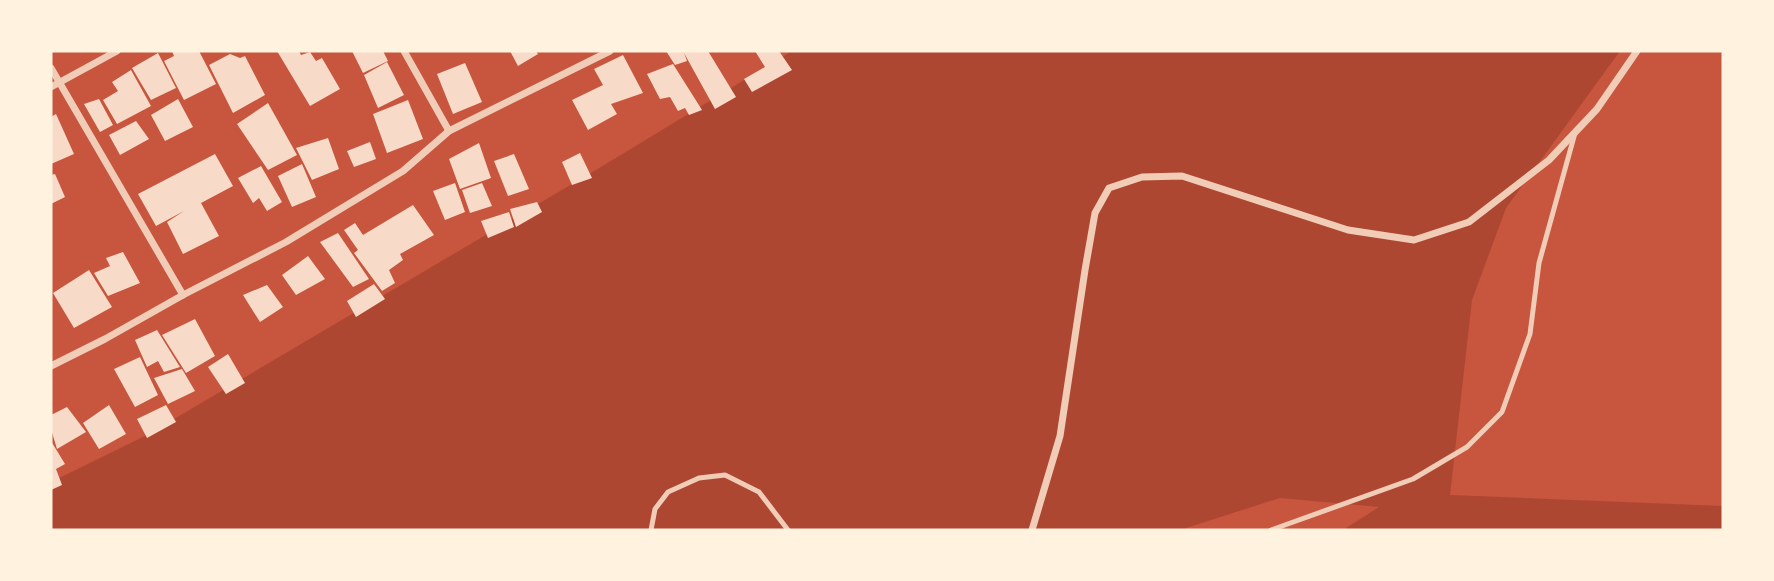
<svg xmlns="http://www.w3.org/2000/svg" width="1774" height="581" viewBox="0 0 1774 581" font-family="'PT Sans',sans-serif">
  <rect width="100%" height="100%" fill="#c8553d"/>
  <!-- green -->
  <polygon fill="#ae4732" points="792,51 1620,51 1506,208 1472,300 1450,495 1723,506 1723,530 1343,530 1379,507 1280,498 1186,528 1183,530 51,530 51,482 147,435 606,164"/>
  <!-- building -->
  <g fill="#f7dbc8">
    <polygon points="172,51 199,51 216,84 184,100 164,61 174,56"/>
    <polygon points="277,51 299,51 301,55 310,52 316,61 322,58 340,89 310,106"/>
    <polygon points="352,51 383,51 388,61 363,73"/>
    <polygon points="510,51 536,51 538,54 518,66"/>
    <polygon points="666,51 708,51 736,97 715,109 684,53 687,61 675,65"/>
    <polygon points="755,51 779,51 792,70 752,92 744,79 765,67"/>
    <polygon points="158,53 176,88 151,100 132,68"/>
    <polygon points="230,54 240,58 245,56 265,95 233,113 209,65"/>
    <polygon points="623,55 643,93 611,104 617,114 588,130 572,100 603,85 594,69"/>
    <polygon points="387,62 404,95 378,108 364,75"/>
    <polygon points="465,63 482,102 453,114 437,74"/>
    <polygon points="673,64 702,110 689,115 685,108 678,111 670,97 660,99 647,74"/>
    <polygon points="131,70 151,106 117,124 103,100 118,91 112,82"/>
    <polygon points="99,99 113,125 100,132 84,104"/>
    <polygon points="178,99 193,127 165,141 151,115"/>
    <polygon points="408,100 423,139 387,153 373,114"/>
    <polygon points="268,103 297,155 268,170 237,124"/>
    <polygon points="56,114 74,154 51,164 51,117"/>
    <polygon points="136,121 149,139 120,155 109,135"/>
    <polygon points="328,138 339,169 312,180 296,148"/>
    <polygon points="370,142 376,159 354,167 347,151"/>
    <polygon points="479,143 491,178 460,189 449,159"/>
    <polygon points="580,153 592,178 572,185 562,162"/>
    <polygon points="215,154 233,186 201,203 219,236 183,254 167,222 184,211 156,226 138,194"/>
    <polygon points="514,154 529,189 508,196 494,161"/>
    <polygon points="302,164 316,197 292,207 278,176"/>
    <polygon points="261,166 282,202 267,211 259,198 253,203 238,178"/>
    <polygon points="55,174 65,197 51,204 51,175"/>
    <polygon points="455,183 465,212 445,220 433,191"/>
    <polygon points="482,183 492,206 470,213 462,190"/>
    <polygon points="537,202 542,212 516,227 510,209"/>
    <polygon points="413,205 434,235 400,254 403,260 389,270 395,283 382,291 354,253 358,250 344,230 355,223 363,235"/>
    <polygon points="509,212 514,227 488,238 481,221"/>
    <polygon points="338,233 369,279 353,287 320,242"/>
    <polygon points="123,252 140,283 108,296 94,273 110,266 106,258"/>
    <polygon points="308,256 325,279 296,295 282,275"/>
    <polygon points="89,270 112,307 74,328 53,293"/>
    <polygon points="374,284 385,299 356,317 347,301"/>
    <polygon points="267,285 283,307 260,322 243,295"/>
    <polygon points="195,319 215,356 186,373 162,335"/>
    <polygon points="157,330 180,367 164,372 158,361 147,367 135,340"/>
    <polygon points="228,354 245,383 226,394 208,367"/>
    <polygon points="140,357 158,395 135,407 114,369"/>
    <polygon points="182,369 195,391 168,404 154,378"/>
    <polygon points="109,405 126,434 99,449 83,423"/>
    <polygon points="166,405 176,422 147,438 137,419"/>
    <polygon points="67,407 86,432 57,449 51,429 51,415"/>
    <polygon points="51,441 65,464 56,469 62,485 51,490"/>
  </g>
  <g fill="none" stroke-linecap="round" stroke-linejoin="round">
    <!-- service -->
    <g stroke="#f1ccb7" stroke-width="5">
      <polyline points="651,530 655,509 668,492 699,478 725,475 759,492 788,530"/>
      <polyline points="1271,530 1413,479 1467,447 1502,412 1530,334 1539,263 1575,133"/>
    </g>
    <!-- minor -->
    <g stroke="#f1ccb7" stroke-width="7">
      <polyline points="404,51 449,131"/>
      <polyline points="51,68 183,295"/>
      <polyline points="51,87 117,51"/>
      <polyline points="51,366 105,339 183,295 286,242 403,171 449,131 610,51"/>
      <polyline points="1032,530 1060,436 1085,270 1095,213 1109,188 1142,177 1182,176 1348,230 1414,240 1469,222 1549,160 1597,109 1637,51"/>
    </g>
  </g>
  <!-- border -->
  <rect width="1774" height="581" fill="none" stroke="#fff3e0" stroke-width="105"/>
</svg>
